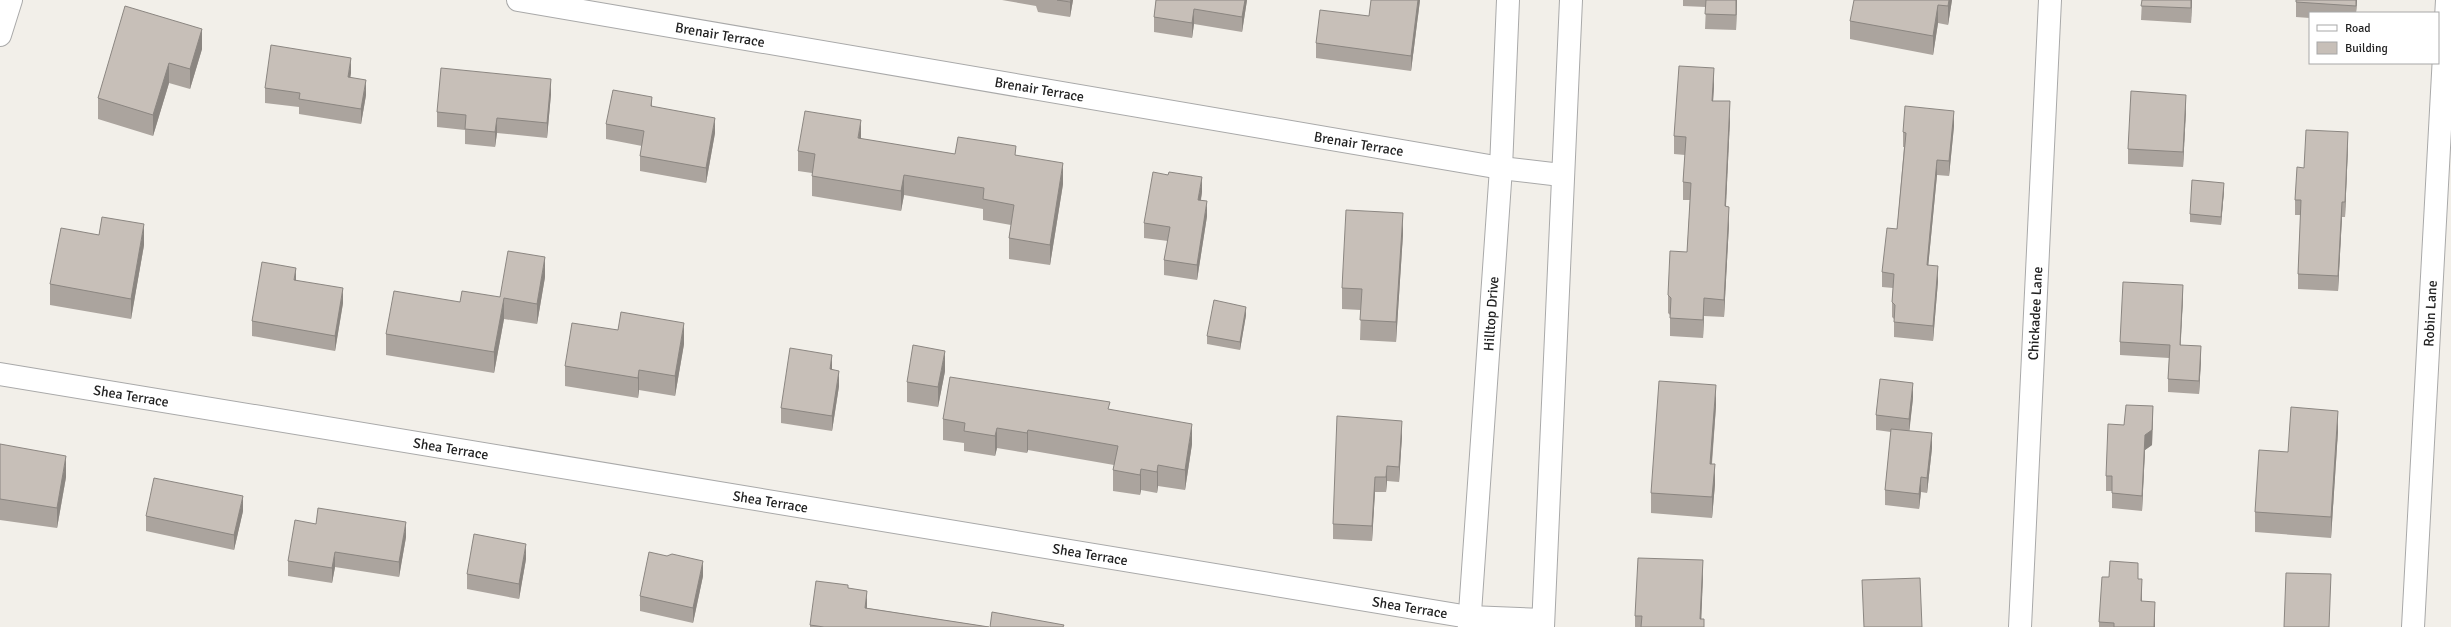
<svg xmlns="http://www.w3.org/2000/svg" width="2451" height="627" viewBox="0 0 2451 627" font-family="Signika,sans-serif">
  <rect width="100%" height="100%" fill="#f2efe9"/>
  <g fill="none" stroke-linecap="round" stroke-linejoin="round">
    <!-- minor casing -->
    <g stroke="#a9a9a9" stroke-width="24">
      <g id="minor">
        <path id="s1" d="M518 0 1501 168 1561 175"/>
        <polyline points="0,35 11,0"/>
        <path id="s2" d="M0 374 1469 617 1543 620"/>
        <path id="s3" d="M1469 627 1501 168 1508 0"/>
        <polyline points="1543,627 1571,0"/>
        <path id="s4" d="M2020 627 2050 0"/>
        <path id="s5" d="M2413 627 2447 0"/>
      </g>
    </g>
    <!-- minor -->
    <use href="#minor" stroke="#fff" stroke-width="22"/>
  </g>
  <!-- wall -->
  <g fill="#aba49e">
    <polygon points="1002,0 1073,0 1070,17 1038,12 1036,6"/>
    <polygon points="1156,0 1247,0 1242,32 1194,24 1192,38 1154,32 1154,17"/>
    <polygon points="1420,0 1411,71 1316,58 1316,43 1369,16"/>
    <polygon points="1683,0 1737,0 1736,30 1705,29 1706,7 1683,6"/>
    <polygon points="1952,0 1948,25 1938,23 1933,55 1850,39 1850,21"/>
    <polygon points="2142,0 2192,0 2191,23 2141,20"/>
    <polygon points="2296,0 2357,0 2356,13 2310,13 2310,18 2296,17"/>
    <polygon points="202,29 202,49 190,89 169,83 153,136 98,119 98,98"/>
    <polygon points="351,73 350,78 366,95 361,124 299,114 299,107 265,103 265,88"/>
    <polygon points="1714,86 1713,101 1730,119 1726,206 1729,224 1724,317 1704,316 1703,338 1670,336 1670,315 1668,313 1668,295 1687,252 1690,200 1683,200 1683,182 1685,155 1674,154 1674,136"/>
    <polygon points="551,94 547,138 497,133 495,147 465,144 465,130 437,127 437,112"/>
    <polygon points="652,107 715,133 706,183 640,171 640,156 642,146 606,139 606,124"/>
    <polygon points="2186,110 2183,167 2128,164 2128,149"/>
    <polygon points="1954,126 1949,176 1937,175 1930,247 1928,265 1938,281 1933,341 1894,337 1894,319 1892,317 1892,302 1893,288 1882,287 1882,272 1897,229 1904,147 1903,147 1903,132"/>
    <polygon points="861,139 955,154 1016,155 1063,184 1050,265 1009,259 1009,238 1011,225 983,220 983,209 904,195 901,211 812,196 812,173 798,171 798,151"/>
    <polygon points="2348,147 2345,217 2342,217 2338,291 2298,289 2298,274 2301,215 2295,215 2295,200 2304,168"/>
    <polygon points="2224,191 2221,225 2190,222 2190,214"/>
    <polygon points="1202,192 1201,200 1207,216 1197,280 1164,275 1164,260 1168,241 1144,238 1144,223"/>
    <polygon points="1403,234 1396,342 1360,340 1361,310 1342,309 1342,288"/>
    <polygon points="144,245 131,319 50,305 50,284"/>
    <polygon points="545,277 537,324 504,319 494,373 386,355 386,334 460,302 500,297"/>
    <polygon points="296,281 343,303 335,351 252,336 252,321"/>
    <polygon points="2183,298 2180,345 2201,360 2199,394 2168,392 2168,379 2169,358 2120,355 2120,342"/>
    <polygon points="1246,315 1240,350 1207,344 1207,336"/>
    <polygon points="684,344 675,396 639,390 638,398 565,386 565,366"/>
    <polygon points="832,369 839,386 832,431 781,423 781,408"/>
    <polygon points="945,371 938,407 907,402 907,382"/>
    <polygon points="1913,398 1909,431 1932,448 1927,493 1921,492 1919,509 1885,505 1885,490 1891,432 1876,430 1876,415"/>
    <polygon points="1716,406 1712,464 1715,484 1712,518 1651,513 1651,493"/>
    <polygon points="1110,409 1192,444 1185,490 1158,486 1157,493 1141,490 1140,495 1113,491 1113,470 1114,465 1028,450 1027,453 997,448 995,456 964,451 964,443 943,440 943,419"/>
    <polygon points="2153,421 2152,445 2145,450 2142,511 2112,508 2112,491 2106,491 2106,476 2124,425"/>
    <polygon points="2338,431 2331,538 2255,532 2255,512 2288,452"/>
    <polygon points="1402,436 1399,482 1387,481 1386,492 1375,492 1372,541 1333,539 1333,524"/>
    <polygon points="0,444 66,477 57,528 0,520"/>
    <polygon points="243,511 234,550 146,531 146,516"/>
    <polygon points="316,524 406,537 399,577 335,567 332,583 288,576 288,561"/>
    <polygon points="526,559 519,599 467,589 467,574"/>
    <polygon points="1703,575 1701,619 1704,627 1635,627 1635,616"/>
    <polygon points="703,576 693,623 640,611 640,596"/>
    <polygon points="2138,579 2142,594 2142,601 2155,617 2155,627 2099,627 2099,622"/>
    <polygon points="848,588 867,606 867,608 989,627 810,627 810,625"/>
  </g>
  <!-- shaded-wall -->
  <g fill="#8b8681">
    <polygon points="1071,0 1073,0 1070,17 1070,2"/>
    <polygon points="1245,0 1247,0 1242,32 1242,17"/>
    <polygon points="1418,0 1420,0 1411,71 1411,56"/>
    <polygon points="1736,0 1737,0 1736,30"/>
    <polygon points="1949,0 1952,0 1948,25 1948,6"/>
    <polygon points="2191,0 2192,0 2191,23"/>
    <polygon points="2356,0 2357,0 2356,13"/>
    <polygon points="1938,5 1938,23 1933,55 1933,36"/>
    <polygon points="1194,9 1194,24 1192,38 1192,23"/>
    <polygon points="202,29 202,49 190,89 190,69"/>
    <polygon points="351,58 351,73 348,92 348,77"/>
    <polygon points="169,63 169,83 153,136 153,115"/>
    <polygon points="1714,68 1714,86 1712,118 1712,101"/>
    <polygon points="551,79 551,94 547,138 547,123"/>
    <polygon points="366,80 366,95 361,124 361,109"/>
    <polygon points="2186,95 2186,110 2183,167 2183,152"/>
    <polygon points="652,97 652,112 651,106"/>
    <polygon points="1730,101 1730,119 1725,224 1725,206"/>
    <polygon points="1954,111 1954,126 1949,176 1949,161"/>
    <polygon points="497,118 497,133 495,147 495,132"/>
    <polygon points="715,118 715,133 706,183 706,168"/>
    <polygon points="861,120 861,140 858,138"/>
    <polygon points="2348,132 2348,147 2345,217 2345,202"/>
    <polygon points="1937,160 1937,175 1930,247 1927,280 1927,265 1930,232"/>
    <polygon points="1063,163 1063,184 1050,265 1050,245"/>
    <polygon points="904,175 904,195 901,211 901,191"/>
    <polygon points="1202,177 1202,192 1198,215 1198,200"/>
    <polygon points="2224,183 2224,191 2221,225 2221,217"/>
    <polygon points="1207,201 1207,216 1197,280 1197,265"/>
    <polygon points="2342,202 2342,217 2338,291 2338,276"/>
    <polygon points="1729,207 1729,224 1724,317 1724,300"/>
    <polygon points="1403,213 1403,234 1396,342 1396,322"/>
    <polygon points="144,224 144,245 131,319 131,299"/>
    <polygon points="545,257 545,277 537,324 537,304"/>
    <polygon points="1938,266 1938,281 1933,341 1933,326"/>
    <polygon points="296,268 296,283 294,280"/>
    <polygon points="2183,285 2183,298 2180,358 2180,345"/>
    <polygon points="343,288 343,303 335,351 335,336"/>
    <polygon points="504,298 504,319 494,373 494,352"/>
    <polygon points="1704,298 1704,316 1703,338 1703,320"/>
    <polygon points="1246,307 1246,315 1240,350 1240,342"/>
    <polygon points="684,323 684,344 675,396 675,376"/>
    <polygon points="2201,346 2201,360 2199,394 2199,381"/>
    <polygon points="945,351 945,371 938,407 938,387"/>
    <polygon points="832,355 832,370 830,369"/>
    <polygon points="639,370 639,390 638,398 638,378"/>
    <polygon points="839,371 839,386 832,431 832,416"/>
    <polygon points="1913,383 1913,398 1909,434 1909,419"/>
    <polygon points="1716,385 1716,406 1710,484 1710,464"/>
    <polygon points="2153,406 2152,445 2145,450 2142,511 2142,496 2145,435"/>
    <polygon points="2338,411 2338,431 2331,538 2331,517"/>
    <polygon points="1402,421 1402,436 1399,482 1399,467"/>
    <polygon points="1192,424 1192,444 1185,490 1185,470"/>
    <polygon points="997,428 997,448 995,456 995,436"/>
    <polygon points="1028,430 1028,450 1027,453 1027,433"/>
    <polygon points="1932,433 1932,448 1927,493 1927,478"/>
    <polygon points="66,456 66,477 57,528 57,508"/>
    <polygon points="1715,464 1715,484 1712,518 1712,497"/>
    <polygon points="1158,465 1158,486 1157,493 1157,472"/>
    <polygon points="1387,466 1387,481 1386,492 1386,477"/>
    <polygon points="1141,469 1141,490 1140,495 1140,475"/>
    <polygon points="1375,477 1375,492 1372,541 1372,526"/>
    <polygon points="1921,477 1921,492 1919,509 1919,494"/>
    <polygon points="243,496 243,511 234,550 234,535"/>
    <polygon points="406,522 406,537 399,577 399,562"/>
    <polygon points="526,544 526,559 519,599 519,584"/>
    <polygon points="335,552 335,567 332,583 332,568"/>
    <polygon points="1703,560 1703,575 1701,627 1700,619"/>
    <polygon points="703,561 703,576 693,623 693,608"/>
    <polygon points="2142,579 2142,594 2141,616 2141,601"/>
    <polygon points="867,591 867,606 865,623 865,608"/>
    <polygon points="2155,602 2155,627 2154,627"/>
  </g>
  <!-- building -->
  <g fill="#c7bfb8" stroke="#8b8681">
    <polygon points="1057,0 1071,0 1070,2"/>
    <polygon points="1156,0 1245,0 1242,17 1194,9 1192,23 1154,17"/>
    <polygon points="1371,0 1418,0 1411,56 1316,43 1320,10 1369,16"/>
    <polygon points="1706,0 1736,0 1736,15 1705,14"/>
    <polygon points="1854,0 1949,0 1948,6 1938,5 1933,36 1850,21"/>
    <polygon points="2142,0 2191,0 2191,8 2141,6"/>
    <polygon points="2296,0 2356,0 2356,6 2296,2"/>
    <polygon points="125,6 202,29 190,69 169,63 153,115 98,98"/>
    <polygon points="271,45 351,58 348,77 366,80 361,109 299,99 300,93 265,88"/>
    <polygon points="1679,66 1714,68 1712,101 1730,101 1725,206 1729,207 1724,300 1704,298 1703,320 1670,318 1671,298 1668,295 1670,251 1687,252 1691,183 1683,182 1686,137 1674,136"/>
    <polygon points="441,68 551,79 547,123 497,118 495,132 465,129 466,115 437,112"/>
    <polygon points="613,90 652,97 651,106 715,118 706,168 640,156 644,131 606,124"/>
    <polygon points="2131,91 2186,95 2183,152 2128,149"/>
    <polygon points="1905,106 1954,111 1949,161 1937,160 1930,232 1927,265 1938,266 1933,326 1894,322 1895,305 1892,302 1894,274 1882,272 1887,228 1897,229 1906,133 1903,132"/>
    <polygon points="805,111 861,120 858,138 955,154 958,137 1016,146 1015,155 1063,163 1050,245 1009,238 1014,205 983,199 984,188 904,175 901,191 812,176 815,154 798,151"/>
    <polygon points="2306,130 2348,132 2345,202 2342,202 2338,276 2298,274 2301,200 2295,200 2297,167 2304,168"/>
    <polygon points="1153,172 1168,175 1169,172 1202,177 1198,200 1207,201 1197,265 1164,260 1170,227 1144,223"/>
    <polygon points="2192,180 2224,183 2221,217 2190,214"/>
    <polygon points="1346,210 1403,213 1396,322 1360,320 1362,289 1342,288"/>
    <polygon points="102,217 144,224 131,299 50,284 61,228 99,235"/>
    <polygon points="508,251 545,257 537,304 504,298 494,352 386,334 394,291 460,302 462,291 500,297"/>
    <polygon points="262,262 296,268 294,280 343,288 335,336 252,321"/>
    <polygon points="2123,282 2183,285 2180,345 2201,346 2199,381 2168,379 2170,345 2120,342"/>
    <polygon points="1214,300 1246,307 1240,342 1207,336"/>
    <polygon points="621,312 684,323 675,376 639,370 638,378 565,366 572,323 618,330"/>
    <polygon points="913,345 945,351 938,387 907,382"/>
    <polygon points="790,348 832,355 830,369 839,371 832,416 781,408"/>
    <polygon points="950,377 1110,402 1108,409 1192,424 1185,470 1158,465 1157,472 1141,469 1140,475 1113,470 1118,446 1028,430 1027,433 997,428 995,436 964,431 965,423 943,419"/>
    <polygon points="1880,379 1913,383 1909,419 1876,415"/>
    <polygon points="1659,381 1716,385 1710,464 1715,464 1712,497 1651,493"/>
    <polygon points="2126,405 2153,406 2152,430 2145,435 2142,496 2112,493 2112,476 2106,476 2108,424 2124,425"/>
    <polygon points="2291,407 2338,411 2331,517 2255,512 2259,450 2288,452"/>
    <polygon points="1337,416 1402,421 1399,467 1387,466 1386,477 1375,477 1372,526 1333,524"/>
    <polygon points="1891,429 1932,433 1927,478 1921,477 1919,494 1885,490"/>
    <polygon points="0,444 66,456 57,508 0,499"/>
    <polygon points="154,478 243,496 234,535 146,516"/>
    <polygon points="318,508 406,522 399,562 335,552 332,568 288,561 295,520 316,524"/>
    <polygon points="474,534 526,544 519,584 467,574"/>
    <polygon points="649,552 667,556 672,554 703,561 693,608 640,596"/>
    <polygon points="1638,558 1703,560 1700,619 1704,619 1704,627 1641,627 1642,616 1635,616"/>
    <polygon points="2110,561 2138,563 2138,579 2142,579 2141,601 2155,602 2154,627 2114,627 2114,623 2099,622 2102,577 2109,577"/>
    <polygon points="2286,573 2331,574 2329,627 2284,627"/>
    <polygon points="1920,578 1922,627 1864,627 1862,580"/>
    <polygon points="816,581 848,585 848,588 867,591 865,608 989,627 824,627 810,625"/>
    <polygon points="992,612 1064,625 1063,627 990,627"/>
  </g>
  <g text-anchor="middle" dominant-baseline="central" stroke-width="3" stroke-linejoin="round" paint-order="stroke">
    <!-- street labels -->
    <g font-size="14" fill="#222" stroke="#fff">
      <text stroke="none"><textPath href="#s1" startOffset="205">Brenair Terrace</textPath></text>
      <text stroke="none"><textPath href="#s1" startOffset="529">Brenair Terrace</textPath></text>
      <text stroke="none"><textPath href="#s1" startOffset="853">Brenair Terrace</textPath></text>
      <text stroke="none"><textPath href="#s3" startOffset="314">Hilltop Drive</textPath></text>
      <text stroke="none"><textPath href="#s4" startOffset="314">Chickadee Lane</textPath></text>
      <text stroke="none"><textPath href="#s5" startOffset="314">Robin Lane</textPath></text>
      <text stroke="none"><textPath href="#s2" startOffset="133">Shea Terrace</textPath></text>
      <text stroke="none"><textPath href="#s2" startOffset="457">Shea Terrace</textPath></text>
      <text stroke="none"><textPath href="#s2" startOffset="781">Shea Terrace</textPath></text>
      <text stroke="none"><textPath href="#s2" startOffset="1105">Shea Terrace</textPath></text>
      <text stroke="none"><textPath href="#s2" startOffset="1429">Shea Terrace</textPath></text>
    </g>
  </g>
  <!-- legend -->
  <rect x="2309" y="12" width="130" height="52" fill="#ffffff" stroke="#a7a7a7"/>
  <rect x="2317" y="25" width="20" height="6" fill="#ffffff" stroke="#a7a7a7"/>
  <text x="2345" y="32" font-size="12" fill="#222222">Road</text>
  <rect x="2317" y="42" width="20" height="12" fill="#c7bfb8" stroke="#a7a7a7"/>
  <text x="2345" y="52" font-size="12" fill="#222222">Building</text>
</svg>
